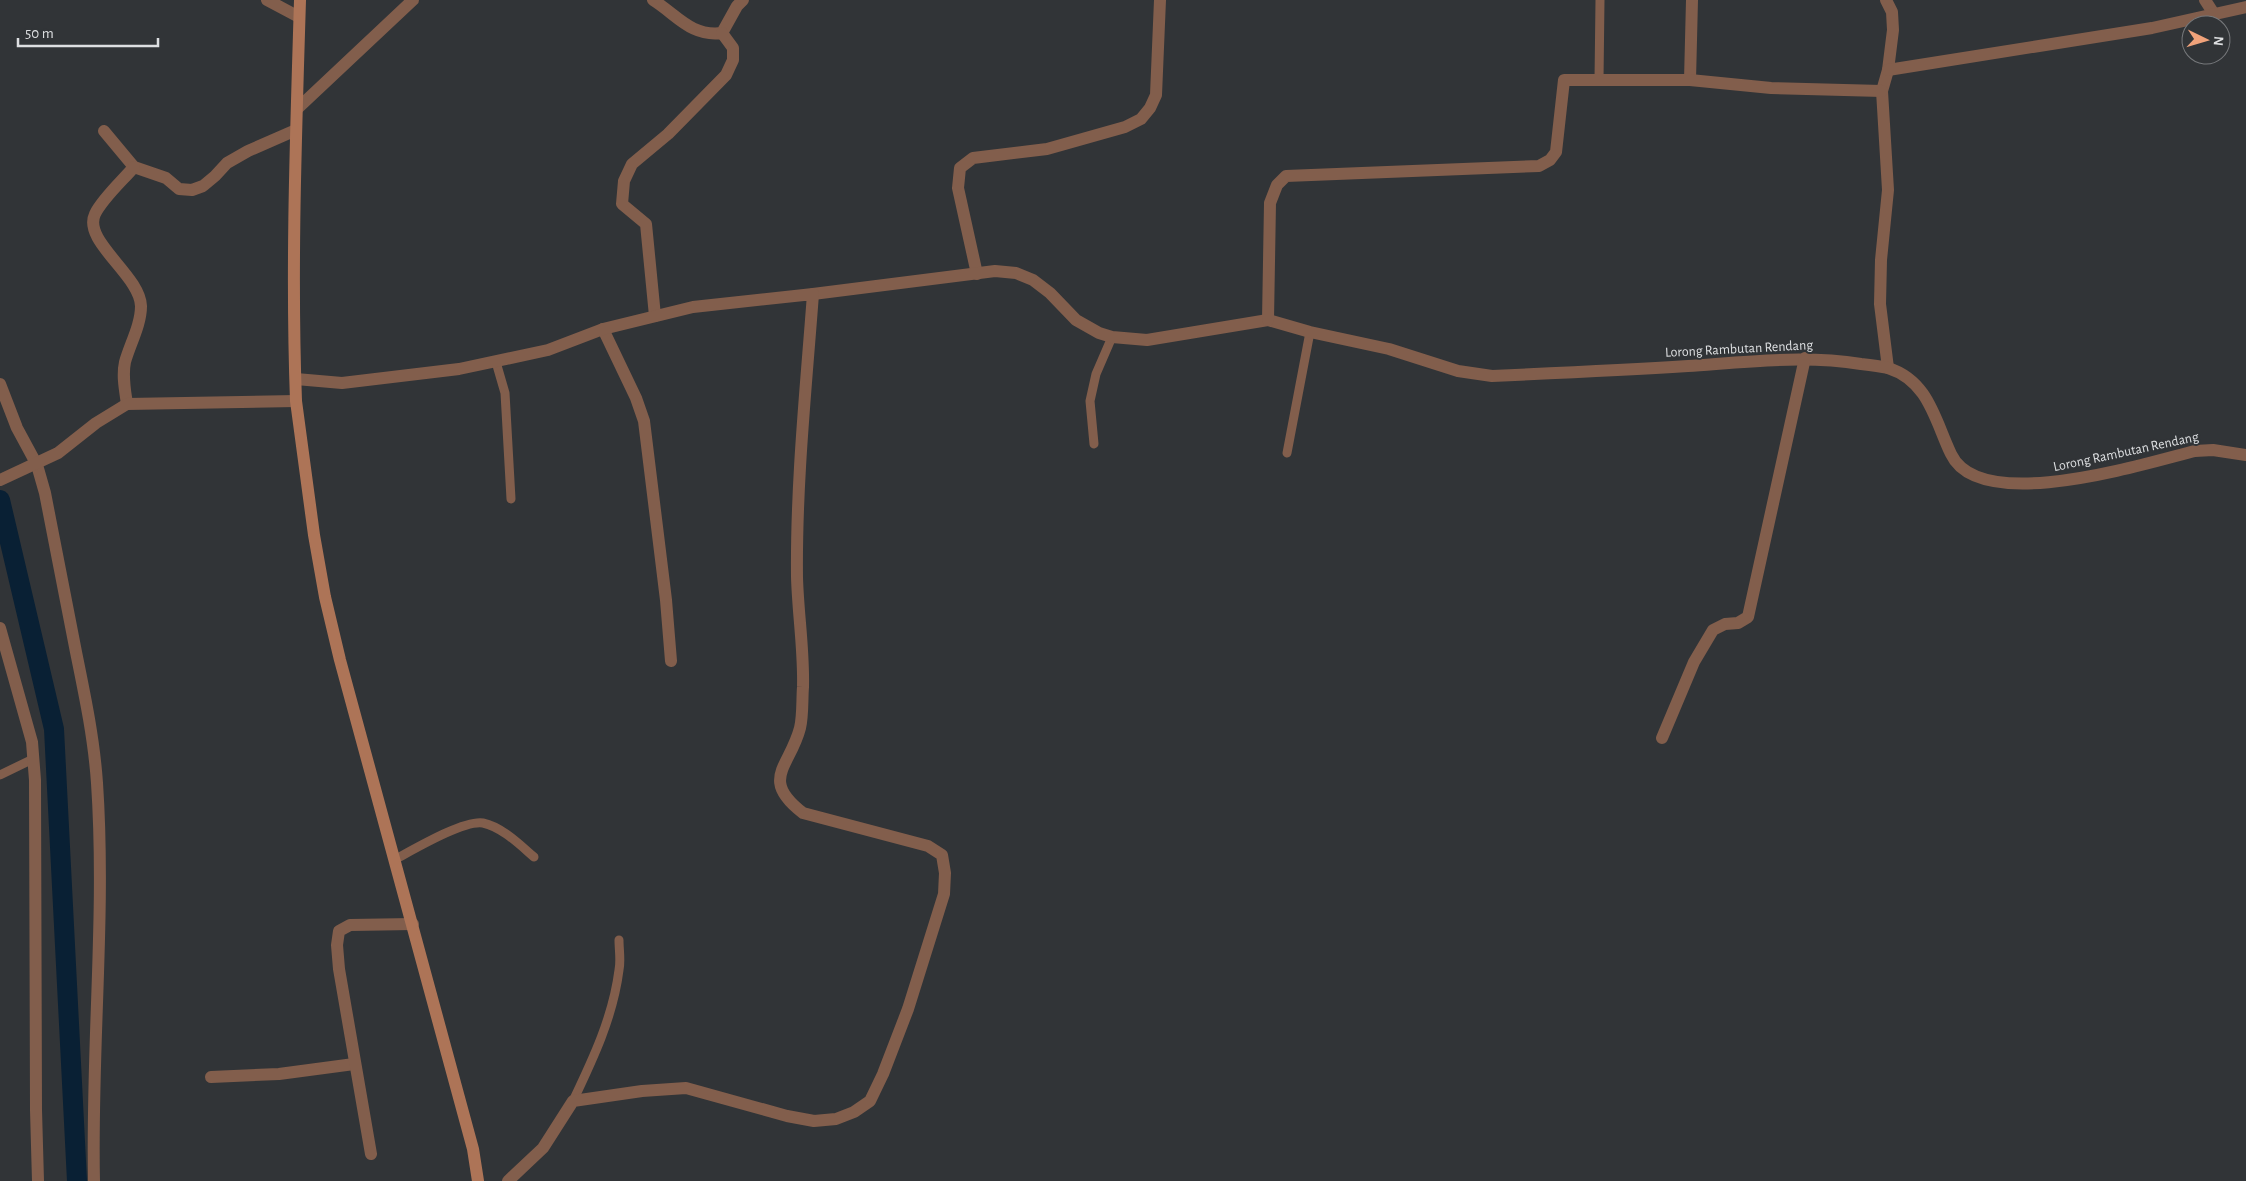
<svg xmlns="http://www.w3.org/2000/svg" width="2246" height="1181" viewBox="0 0 2246 1181" font-family="'Alegreya Sans',sans-serif">
  <rect width="100%" height="100%" fill="#313437"/>
  <g fill="none" stroke-linecap="round" stroke-linejoin="round">
    <!-- canal -->
    <polyline stroke="#092034" stroke-width="20" points="0,500 54,729 77,1181"/>
    <!-- lane -->
    <g stroke="#825e4c" stroke-width="9">
      <polyline points="1599,80 1600,0"/>
      <polyline points="496,362 505,393 511,499"/>
      <polyline points="1094,444 1090,401 1096,374 1112,337"/>
      <polyline points="1287,453 1310,332"/>
      <polyline points="0,775 33,759"/>
      <path d="M394 860C413 850 463 820 483 823 502 827 520 845 534 857"/>
      <path d="M573 1101C593 1059 613 1017 619 970 621 961 619 950 619 940"/>
    </g>
    <!-- street -->
    <g stroke="#825e4c" stroke-width="12">
      <polyline points="267,0 299,17"/>
      <path d="M653 0C677 15 691 37 722 33L737 6 743 0"/>
      <polyline points="1886,0 1892,12 1893,30 1888,70 1882,91 1888,190 1881,260 1880,304 1888,368"/>
      <polyline points="2205,0 2214,14"/>
      <polyline points="1888,70 2152,28 2246,7"/>
      <polyline points="1690,80 1692,0"/>
      <polyline points="297,109 413,0"/>
      <polyline points="104,131 134,167 166,178 179,189 192,190 203,186 215,176 227,163 248,151 296,130"/>
      <polyline points="977,274 958,188 960,168 973,158 1047,149 1125,127 1141,119 1150,108 1156,95 1160,0"/>
      <path d="M813 294 995 271 1016 273 1033 280 1050 293 1076 320 1099 333 1112 337 1147 340 1268 320 1310 332 1389 349 1458 371 1492 376C1558 373 1623 370 1688 366 1746 362 1803 355 1861 364 1870 365 1879 366 1888 368 1929 381 1935 421 1951 454 1980 516 2146 463 2195 451L2213 450 2246 455"/>
      <polyline points="655,316 646,224 622,204 624,181 632,164 668,134 726,75 733,60 733,48 722,33"/>
      <polyline points="1268,320 1270,203 1277,185 1286,176 1539,166 1550,160 1556,152 1564,80 1690,80 1771,88 1882,91"/>
      <polyline points="603,329 636,398 644,421 666,600 671,661"/>
      <path d="M296 379 342 383 459 369 548 350 603 329 693 307 813 294C806 388 796 483 797 577 798 614 804 650 803 687 802 699 803 716 800 728 790 767 759 779 803 813L928 846 942 855 945 873 944 894 908 1009 883 1074 870 1101 854 1112 836 1119 814 1121 787 1116 686 1088 642 1091 573 1101 543 1148 508 1181"/>
      <path d="M0 384 17 428 37 465 45 493C55 546 66 599 76 652 85 696 94 739 97 783 106 916 91 1048 94 1181"/>
      <path d="M127 404C125 390 122 376 125 362 130 344 141 325 141 306 140 275 82 241 95 214 102 199 123 180 134 167"/>
      <polyline points="0,480 58,453 96,423 127,404 296,401"/>
      <polyline points="0,628 32,742 35,780 36,1110 38,1181"/>
      <polyline points="1662,738 1694,662 1713,630 1725,624 1738,623 1748,617 1805,358"/>
      <polyline points="211,1077 279,1074 354,1064"/>
      <polyline points="371,1154 339,969 337,945 339,931 350,925 413,924"/>
    </g>
    <!-- secondary -->
    <path stroke="#ad7457" stroke-width="12" d="M300 0C296 134 291 267 296 401L314 535 325 597 340 660 473 1149 478 1181"/>
  </g>
  <g text-anchor="middle" dominant-baseline="central" stroke-width="4" stroke-linejoin="round" paint-order="stroke">
    <!-- street labels -->
    <g font-size="14" fill="#dddfe1" stroke="#313437">
      <text transform="translate(1739 349) rotate(-3)">Lorong Rambutan Rendang</text>
      <text transform="translate(2126 452) rotate(-12)">Lorong Rambutan Rendang</text>
    </g>
  </g>
  <!-- north arrow -->
  <g transform="translate(2206 40) rotate(95)"><circle r="24" fill="#313437" stroke="#76787b"/>
  <path d="M0-4L9 19L0 12L-9 19Z" fill="#f0a27a"/>
  <text y="-8" font-size="14" font-weight="bold" text-anchor="middle" fill="#dddfe1">N</text>
  </g>
  <!-- scale -->
  <path d="M18 38v8h140v-8" fill="none" stroke="#dddfe1" stroke-width="2.5"/>
  <text x="25" y="38" font-size="15" fill="#dddfe1" stroke="#313437" stroke-width="4" paint-order="stroke">50 m</text>
</svg>
